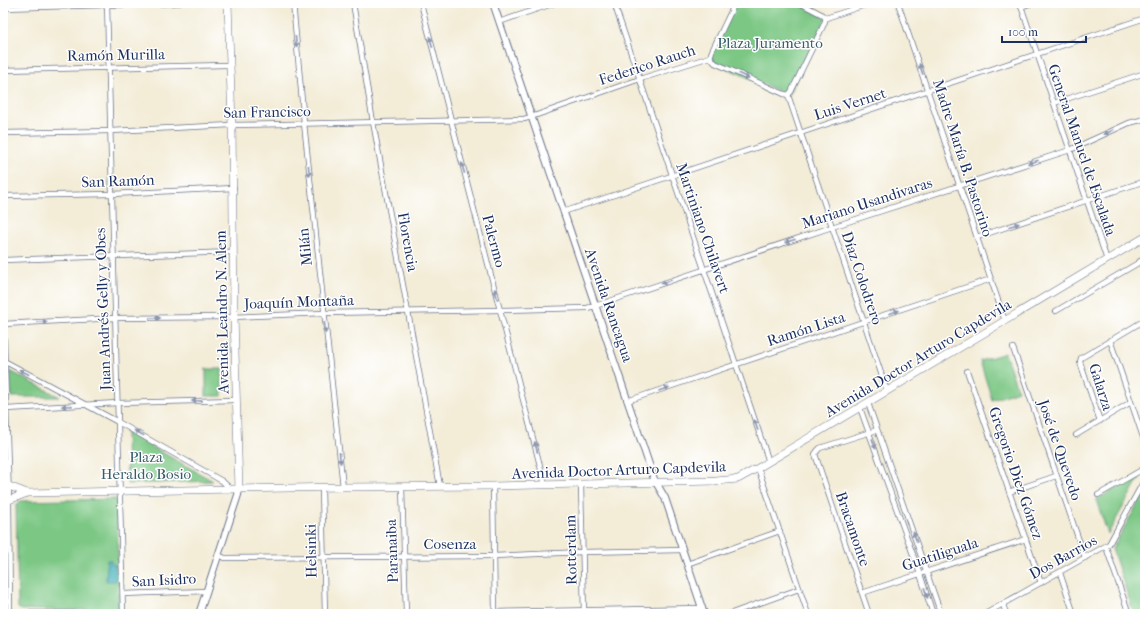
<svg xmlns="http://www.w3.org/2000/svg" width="1148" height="617" viewBox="0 0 1148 617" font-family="'IM FELL French Canon',serif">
  <rect width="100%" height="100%" fill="#fff"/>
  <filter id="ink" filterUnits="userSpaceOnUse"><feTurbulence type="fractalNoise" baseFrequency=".025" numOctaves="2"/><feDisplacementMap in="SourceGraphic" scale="8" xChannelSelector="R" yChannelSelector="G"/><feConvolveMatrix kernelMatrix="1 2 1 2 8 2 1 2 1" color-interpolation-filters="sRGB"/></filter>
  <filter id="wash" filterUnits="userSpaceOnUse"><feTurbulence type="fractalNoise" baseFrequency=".012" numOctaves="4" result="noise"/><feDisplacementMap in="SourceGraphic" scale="16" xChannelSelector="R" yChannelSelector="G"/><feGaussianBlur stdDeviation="0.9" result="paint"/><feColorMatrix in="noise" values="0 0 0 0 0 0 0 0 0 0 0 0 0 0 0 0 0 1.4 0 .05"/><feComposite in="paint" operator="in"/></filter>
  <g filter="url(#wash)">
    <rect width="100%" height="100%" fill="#f3ecd7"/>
    <!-- green -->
    <g fill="#7cc784" stroke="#4c7b71">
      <polygon points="735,3 796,3 826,18 788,95 715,63 710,57"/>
      <polygon points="1005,353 1018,391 992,400 980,361"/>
      <rect x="206" y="369" width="16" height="27"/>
      <polygon points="10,371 60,397 12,397"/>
      <polygon points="126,432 213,481 127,484"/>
      <polygon points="1142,473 1108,534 1096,500"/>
      <polygon points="1145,491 1145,614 1134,614 1112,549"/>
      <polygon points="117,499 119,607 116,610 21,610 18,608 16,505 20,501"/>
    </g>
    <!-- water -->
    <polygon fill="#40b1b9" stroke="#2e708c" points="107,560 111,560 111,564 115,564 116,581 106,581"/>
  </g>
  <g filter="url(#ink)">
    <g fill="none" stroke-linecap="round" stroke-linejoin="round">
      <!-- street casing -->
      <g stroke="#677188" stroke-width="6">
        <g id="street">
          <polyline points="107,3 123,614"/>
          <polyline points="293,3 304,123 343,487"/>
          <polyline points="353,3 373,122 440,486"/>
          <polyline points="421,3 451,120 545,485"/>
          <polyline points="614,3 769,462"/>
          <polyline points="800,3 821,14 826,18"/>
          <polyline points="898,3 1005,321"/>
          <polyline points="1020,3 1107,260"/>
          <polyline points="1021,7 1032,3"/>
          <polyline points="3,8 179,3"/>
          <polyline points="826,18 871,3"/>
          <polyline points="499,22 555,3"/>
          <polyline points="710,57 715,63 784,94 788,95"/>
          <polyline points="710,57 712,51 735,3"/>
          <polyline points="3,70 227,65 230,64"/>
          <polyline points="788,95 887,391"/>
          <polyline points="788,95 791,92 824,24 826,18"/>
          <polyline points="1054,103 1145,73"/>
          <polyline points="3,133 111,131 232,125 524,119 531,117 640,79 710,57"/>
          <polyline points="3,196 112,194 234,188"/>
          <polyline points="563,212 1145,18"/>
          <polyline points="977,237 1145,181"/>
          <polyline points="3,260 234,252"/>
          <polyline points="1140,261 1145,269"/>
          <polyline points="3,303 9,500 10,614"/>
          <polyline points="1056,311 1145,259"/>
          <polyline points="3,324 116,318 232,317 324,313 500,310 587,308 595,306 832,227 1070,150 1129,123 1145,119"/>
          <polyline points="1110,340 1145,443"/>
          <polyline points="1013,348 1085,558"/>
          <polyline points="4,361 118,422 222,481 232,490"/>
          <polyline points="967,371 1041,583"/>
          <polyline points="627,401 991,279"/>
          <polyline points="868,403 941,614"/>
          <polyline points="860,408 920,574 933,614"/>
          <polyline points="6,409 118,403 236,400"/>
          <polyline points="1100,421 1080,362 1081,358 1145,320"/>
          <polyline points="1076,435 1131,402"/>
          <polyline points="758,468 808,614"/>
          <polyline points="581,485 584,614"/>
          <polyline points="493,486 495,614"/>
          <polyline points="402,487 406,614"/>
          <polyline points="322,488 325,614"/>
          <polyline points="1009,492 1056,476"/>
          <polyline points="1098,495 1145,468"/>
          <polyline points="1106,547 1129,614"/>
          <polyline points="218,555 225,558 494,556 583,552 683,550"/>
          <polyline points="687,564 780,531"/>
          <polyline points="1060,573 1074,614"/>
          <polyline points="862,593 1026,539"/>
          <polyline points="123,594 207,591"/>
          <polyline points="1003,604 1006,614"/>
          <polyline points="10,613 123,613"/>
          <polyline points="432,614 495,612 702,608"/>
          <polyline points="729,614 799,589"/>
          <polyline points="869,614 815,454 818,450 820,448 877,430"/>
          <polyline points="985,614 1109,544 1145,479"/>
        </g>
      </g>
      <!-- secondary casing -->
      <g stroke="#677188" stroke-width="8">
        <g id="secondary">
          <polyline points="493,3 652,473 654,479 665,498 704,614"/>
          <polyline points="199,614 238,495 239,490"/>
        </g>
      </g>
      <!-- primary casing -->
      <g stroke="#677188" stroke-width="8">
        <g id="primary">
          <polyline points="228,3 232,125 234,316 239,490"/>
          <polyline points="3,485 9,486 27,493"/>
          <polyline points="3,502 9,500 27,493 343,487 493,486 716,481 738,479 758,468 1145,237"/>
        </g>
      </g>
      <!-- street -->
      <use href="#street" stroke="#fff" stroke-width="4.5"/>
      <!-- secondary -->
      <use href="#secondary" stroke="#fff" stroke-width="6"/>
      <!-- primary -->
      <use href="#primary" stroke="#fff" stroke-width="7"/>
    </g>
    <!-- one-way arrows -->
    <defs><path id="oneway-solid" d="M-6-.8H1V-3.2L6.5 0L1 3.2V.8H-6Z"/></defs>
    <g fill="#8d97ae">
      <use href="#oneway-solid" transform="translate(296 42) rotate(85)"/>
      <use href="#oneway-solid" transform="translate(431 42) rotate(-104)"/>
      <use href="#oneway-solid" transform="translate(921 69) rotate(-109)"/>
      <use href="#oneway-solid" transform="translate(744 76) rotate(25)"/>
      <use href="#oneway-solid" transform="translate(1109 132) rotate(154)"/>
      <use href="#oneway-solid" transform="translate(1033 162) rotate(162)"/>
      <use href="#oneway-solid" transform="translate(463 168) rotate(-105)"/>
      <use href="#oneway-solid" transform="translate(309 171) rotate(84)"/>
      <use href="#oneway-solid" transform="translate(1014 225) rotate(-18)"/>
      <use href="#oneway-solid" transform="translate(790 241) rotate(162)"/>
      <use href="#oneway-solid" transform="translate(666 282) rotate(161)"/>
      <use href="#oneway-solid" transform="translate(496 294) rotate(-105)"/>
      <use href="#oneway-solid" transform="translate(894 312) rotate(-19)"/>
      <use href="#oneway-solid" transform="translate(155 318)"/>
      <use href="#oneway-solid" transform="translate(42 322) rotate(-3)"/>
      <use href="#oneway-solid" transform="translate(325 328) rotate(84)"/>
      <use href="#oneway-solid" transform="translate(24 372) rotate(-152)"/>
      <use href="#oneway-solid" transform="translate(664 389) rotate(-19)"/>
      <use href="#oneway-solid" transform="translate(197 401) rotate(179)"/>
      <use href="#oneway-solid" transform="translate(67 406) rotate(177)"/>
      <use href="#oneway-solid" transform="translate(756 425) rotate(-109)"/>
      <use href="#oneway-solid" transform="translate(139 433) rotate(-151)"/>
      <use href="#oneway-solid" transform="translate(874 444) rotate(70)"/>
      <use href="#oneway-solid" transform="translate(536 447) rotate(-105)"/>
      <use href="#oneway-solid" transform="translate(340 458) rotate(84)"/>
      <use href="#oneway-solid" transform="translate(915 537) rotate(-110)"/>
      <use href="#oneway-solid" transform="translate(926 593) rotate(72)"/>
    </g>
  </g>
  <g text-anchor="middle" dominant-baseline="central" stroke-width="3" stroke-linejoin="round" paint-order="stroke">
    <!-- park labels -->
    <g font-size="15" fill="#385d69" stroke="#fff">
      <text x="770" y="43">Plaza Juramento</text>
      <text x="146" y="457">Plaza<tspan x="146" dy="17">Heraldo Bosio</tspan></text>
    </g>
    <!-- street labels -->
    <g font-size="15" fill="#1b2f5e" stroke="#fff">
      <text transform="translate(116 55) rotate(-1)">Ramón Murilla</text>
      <text transform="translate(647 65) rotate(-18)">Federico Rauch</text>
      <text transform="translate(850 104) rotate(-18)">Luis Vernet</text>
      <text transform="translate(267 112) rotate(-1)">San Francisco</text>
      <text transform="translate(1082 150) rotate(71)">General Manuel de Escalada</text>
      <text transform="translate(963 158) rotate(72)">Madre María B. Pastorino</text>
      <text transform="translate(118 181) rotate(-2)">San Ramón</text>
      <text transform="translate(867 203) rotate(-18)">Mariano Usandivaras</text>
      <text transform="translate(703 228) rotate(71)">Martiniano Chilavert</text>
      <text transform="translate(494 241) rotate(75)">Palermo</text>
      <text transform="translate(408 242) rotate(80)">Florencia</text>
      <text transform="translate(305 247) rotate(-96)">Milán</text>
      <text transform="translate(862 278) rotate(71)">Díaz Colodrero</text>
      <text transform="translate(299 302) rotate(-2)">Joaquín Montaña</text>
      <text transform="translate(609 305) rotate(71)">Avenida Rancagua</text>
      <text transform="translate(103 309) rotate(-92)">Juan Andrés Gelly y Obes</text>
      <text transform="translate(222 312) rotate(-91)">Avenida Leandro N. Alem</text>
      <text transform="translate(806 329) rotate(-18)">Ramón Lista</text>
      <text transform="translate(918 358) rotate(-31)">Avenida Doctor Arturo Capdevila</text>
      <text transform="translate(1101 387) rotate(72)">Galarza</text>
      <text transform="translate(1060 450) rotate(71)">José de Quevedo</text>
      <text transform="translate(619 470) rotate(-2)">Avenida Doctor Arturo Capdevila</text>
      <text transform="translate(1016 473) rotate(71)">Gregorio Diez Gómez</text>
      <text transform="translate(853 529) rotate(71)">Bracamonte</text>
      <text x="450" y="544">Cosenza</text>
      <text transform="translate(571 550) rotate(-91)">Rotterdam</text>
      <text transform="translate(311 551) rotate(-91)">Helsinki</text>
      <text transform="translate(392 551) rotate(-92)">Paranaiba</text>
      <text transform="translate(940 554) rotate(-18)">Guatiliguala</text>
      <text transform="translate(1063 557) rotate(-29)">Dos Barrios</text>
      <text transform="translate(164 580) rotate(-3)">San Isidro</text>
    </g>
  </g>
  <!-- margin -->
  <rect width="1148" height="617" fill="none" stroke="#fff" stroke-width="16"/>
  <!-- scale -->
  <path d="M1002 36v6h84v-6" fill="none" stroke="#1b2f5e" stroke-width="2"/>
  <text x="1008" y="36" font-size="12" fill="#1b2f5e" stroke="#ffffff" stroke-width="3" paint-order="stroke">100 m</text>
</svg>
